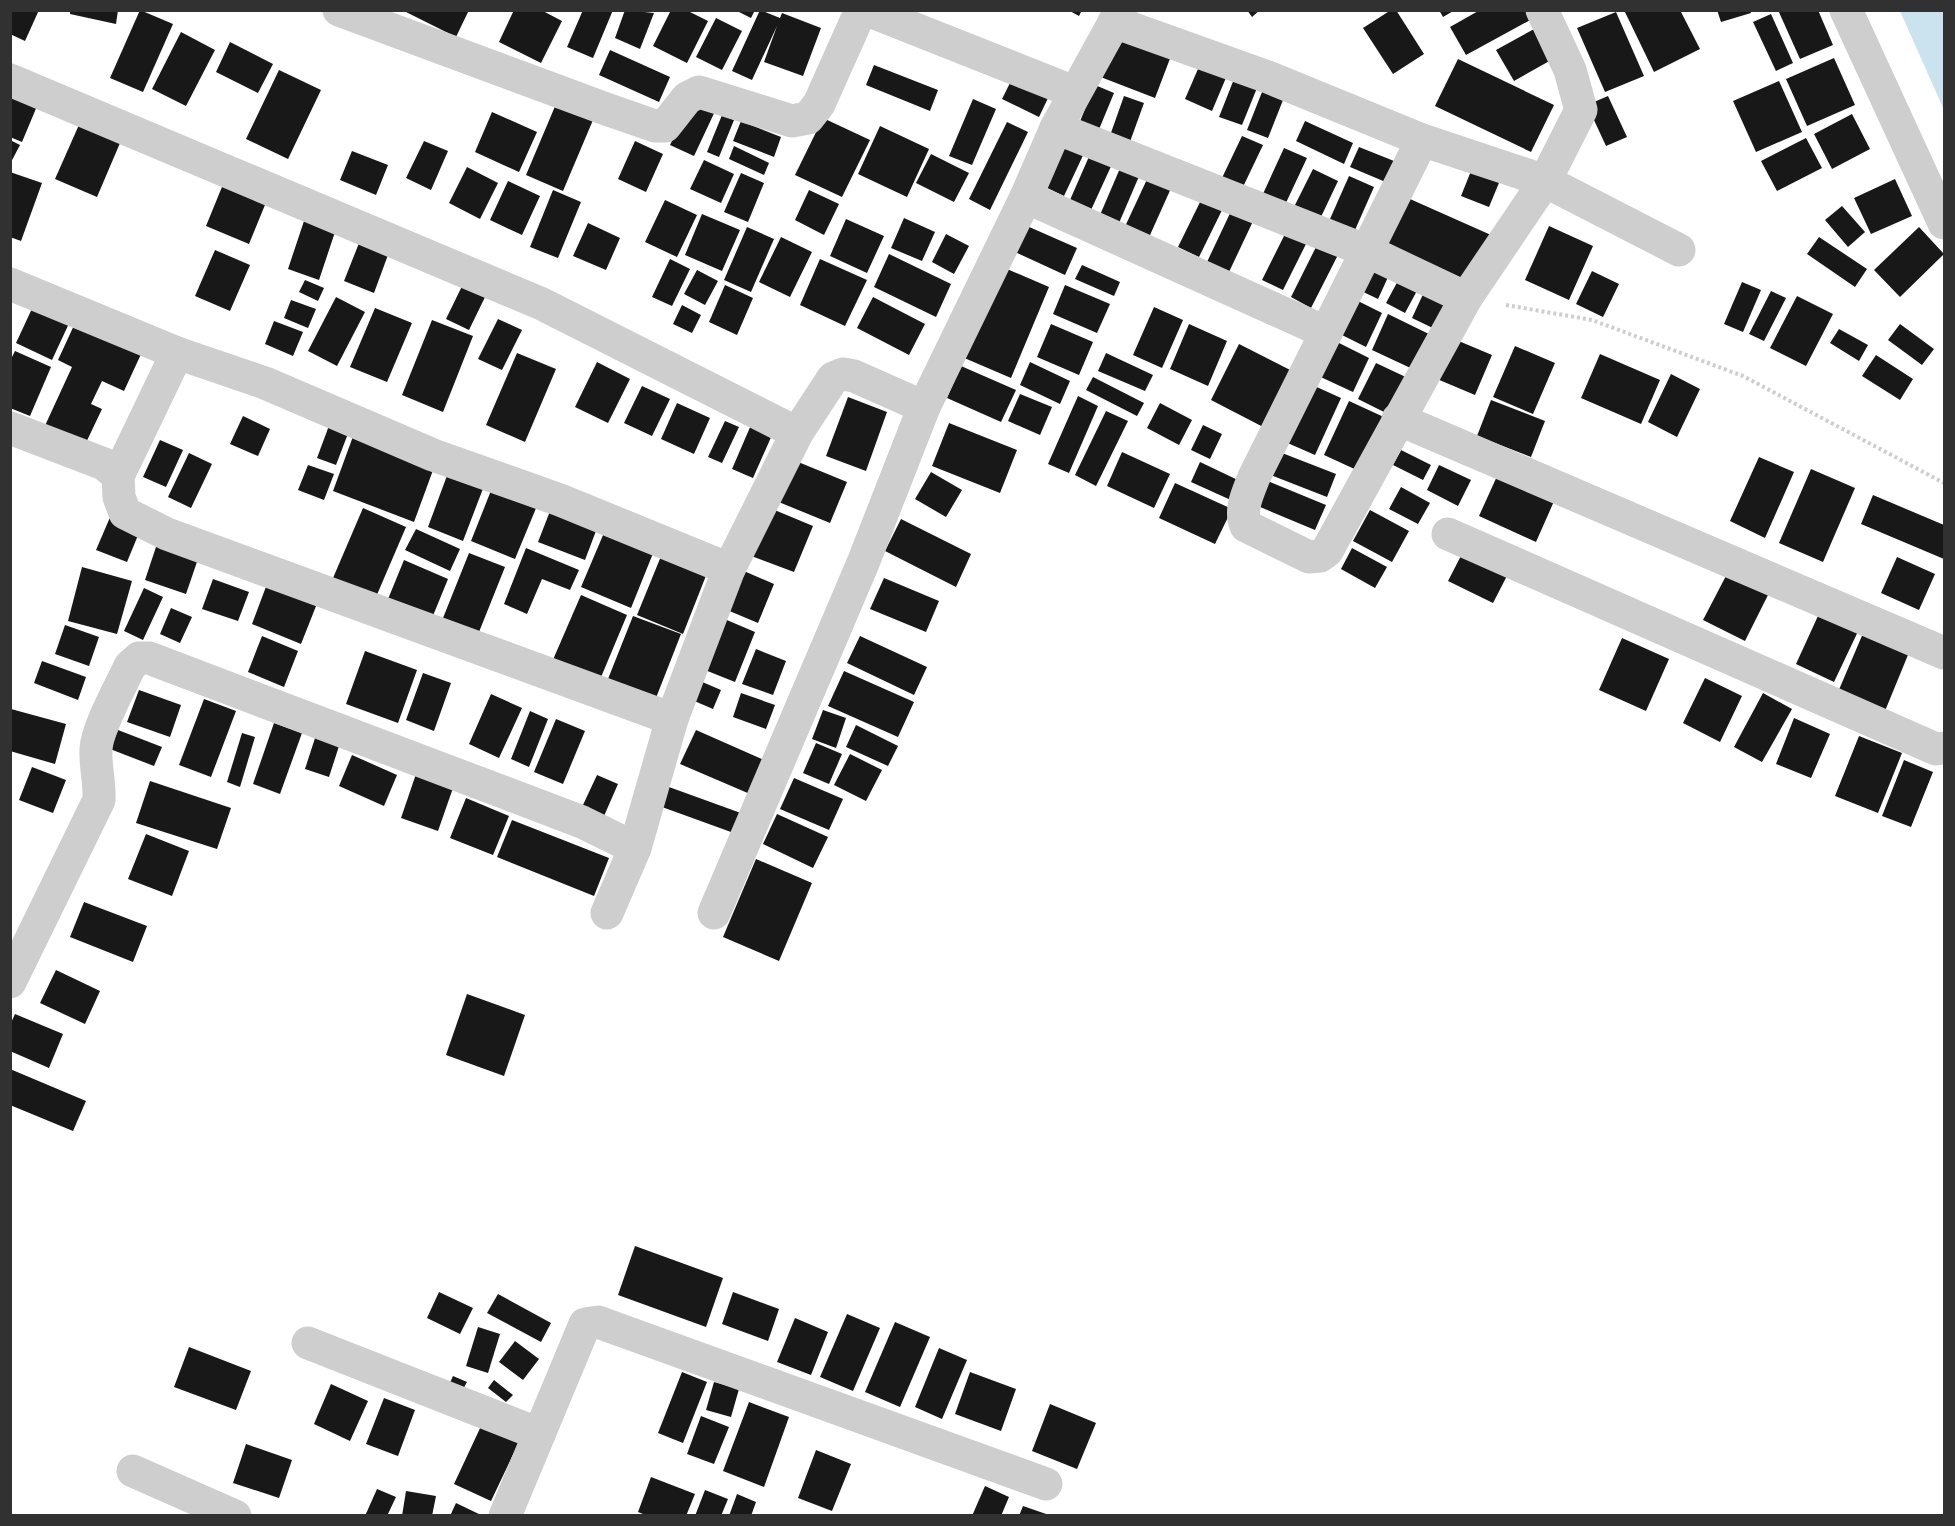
<svg xmlns="http://www.w3.org/2000/svg" width="1955" height="1526" viewBox="0 0 1955 1526" font-family="'Open Sans',sans-serif">
  <rect width="100%" height="100%" fill="#fff"/>
  <!-- water -->
  <polygon fill="#cbe3ef" points="1900,11 1944,11 1944,110"/>
  <!-- building -->
  <g fill="#181818">
    <polygon points="10,10 39,10 25,41 10,34"/>
    <polygon points="70,10 118,10 116,24 70,14"/>
    <polygon points="140,10 173,24 143,92 110,78"/>
    <polygon points="402,10 469,10 456,37"/>
    <polygon points="514,10 541,10 562,21 541,63 499,42"/>
    <polygon points="583,10 613,10 593,58 567,47"/>
    <polygon points="625,10 654,13 640,49 615,38"/>
    <polygon points="671,10 686,10 708,21 687,63 653,46"/>
    <polygon points="735,10 755,10 751,18"/>
    <polygon points="760,10 780,18 782,13 821,28 803,76 764,62 777,26 752,80 732,71"/>
    <polygon points="1068,10 1082,10 1079,16"/>
    <polygon points="1247,10 1260,10 1252,17"/>
    <polygon points="1391,10 1396,10 1424,54 1393,74 1363,28"/>
    <polygon points="1439,10 1455,10 1443,17"/>
    <polygon points="1480,10 1530,10 1534,18 1466,55 1450,27"/>
    <polygon points="1624,10 1680,10 1700,49 1654,72"/>
    <polygon points="1717,10 1750,10 1751,13 1721,22"/>
    <polygon points="1778,10 1818,10 1833,45 1800,59"/>
    <polygon points="1616,12 1644,76 1605,92 1577,28"/>
    <polygon points="1771,14 1793,63 1776,71 1753,22"/>
    <polygon points="716,18 742,31 722,70 696,57"/>
    <polygon points="1536,28 1553,59 1514,81 1496,50"/>
    <polygon points="181,32 215,50 186,106 152,89"/>
    <polygon points="1115,35 1171,56 1155,98 1098,76"/>
    <polygon points="230,42 273,64 258,93 216,72"/>
    <polygon points="610,50 670,77 659,102 599,75"/>
    <polygon points="1834,58 1855,105 1807,126 1786,79"/>
    <polygon points="1458,59 1554,105 1531,152 1435,106"/>
    <polygon points="1201,62 1228,73 1212,111 1185,99"/>
    <polygon points="874,65 938,90 930,111 866,85"/>
    <polygon points="279,70 321,90 288,159 246,139"/>
    <polygon points="1236,74 1259,83 1242,125 1219,117"/>
    <polygon points="1012,79 1049,96 1039,117 1002,99"/>
    <polygon points="1779,81 1802,132 1756,152 1733,101"/>
    <polygon points="1095,85 1114,93 1095,139 1076,131"/>
    <polygon points="1264,87 1285,95 1268,138 1247,130"/>
    <polygon points="16,89 40,99 22,142 10,137 10,102"/>
    <polygon points="693,96 717,107 694,156 670,145"/>
    <polygon points="1124,96 1144,103 1127,150 1107,144"/>
    <polygon points="1608,96 1627,137 1606,146 1587,105"/>
    <polygon points="973,99 996,109 972,165 949,156"/>
    <polygon points="556,104 593,120 563,191 526,175"/>
    <polygon points="492,112 537,132 519,172 475,152"/>
    <polygon points="1852,114 1870,149 1832,169 1814,134"/>
    <polygon points="722,115 734,120 719,157 707,152"/>
    <polygon points="82,118 123,136 97,197 55,179"/>
    <polygon points="823,118 870,140 842,197 795,175"/>
    <polygon points="741,121 781,137 774,157 733,141"/>
    <polygon points="1305,121 1353,143 1344,164 1296,141"/>
    <polygon points="1007,122 1028,132 990,210 969,199"/>
    <polygon points="880,126 929,149 907,197 858,174"/>
    <polygon points="1242,136 1263,145 1242,189 1221,180"/>
    <polygon points="1059,137 1086,149 1064,196 1037,183"/>
    <polygon points="1806,138 1822,168 1777,191 1761,161"/>
    <polygon points="10,140 20,145 10,164"/>
    <polygon points="424,141 448,151 431,190 406,178"/>
    <polygon points="635,141 663,154 646,192 618,179"/>
    <polygon points="734,146 769,163 764,175 729,159"/>
    <polygon points="1359,147 1404,165 1395,186 1350,167"/>
    <polygon points="1284,148 1307,158 1284,207 1262,196"/>
    <polygon points="352,151 388,165 376,195 340,180"/>
    <polygon points="1091,152 1113,162 1091,210 1070,200"/>
    <polygon points="931,154 969,173 954,202 916,183"/>
    <polygon points="704,160 734,174 721,203 690,189"/>
    <polygon points="1121,166 1140,174 1119,223 1100,215"/>
    <polygon points="1473,166 1501,178 1489,207 1461,196"/>
    <polygon points="467,167 498,183 480,219 449,203"/>
    <polygon points="1313,169 1338,181 1320,219 1294,207"/>
    <polygon points="10,172 42,183 21,241 10,237"/>
    <polygon points="741,173 764,183 748,222 724,212"/>
    <polygon points="1149,175 1172,186 1146,244 1122,233"/>
    <polygon points="1349,176 1374,187 1351,239 1326,228"/>
    <polygon points="1895,179 1912,216 1871,234 1854,198"/>
    <polygon points="508,181 540,196 522,235 490,220"/>
    <polygon points="224,182 267,200 249,244 206,226"/>
    <polygon points="553,190 581,202 558,258 530,247"/>
    <polygon points="809,190 839,204 824,235 795,220"/>
    <polygon points="1204,194 1225,204 1199,257 1178,247"/>
    <polygon points="1401,195 1491,235 1470,282 1379,243"/>
    <polygon points="665,200 697,215 677,257 645,242"/>
    <polygon points="1842,206 1865,232 1848,247 1825,220"/>
    <polygon points="1233,207 1255,217 1229,272 1207,262"/>
    <polygon points="702,214 740,230 722,271 685,255"/>
    <polygon points="305,218 336,229 319,280 288,269"/>
    <polygon points="904,218 935,232 922,261 891,248"/>
    <polygon points="846,219 884,236 867,273 830,256"/>
    <polygon points="588,223 620,238 606,270 573,256"/>
    <polygon points="1027,226 1077,248 1065,275 1015,252"/>
    <polygon points="1289,226 1310,236 1283,290 1262,280"/>
    <polygon points="1549,226 1593,246 1569,300 1525,280"/>
    <polygon points="747,227 774,239 751,292 724,280"/>
    <polygon points="1919,227 1944,254 1900,297 1874,270"/>
    <polygon points="363,233 392,244 374,293 344,281"/>
    <polygon points="946,234 969,246 954,274 932,262"/>
    <polygon points="781,237 812,252 790,297 759,282"/>
    <polygon points="1321,237 1342,247 1311,308 1291,297"/>
    <polygon points="1819,237 1867,269 1855,287 1807,254"/>
    <polygon points="215,250 250,265 230,311 195,296"/>
    <polygon points="889,254 951,284 936,317 874,287"/>
    <polygon points="670,259 690,269 672,306 652,297"/>
    <polygon points="820,259 867,280 845,326 800,305"/>
    <polygon points="1082,265 1120,282 1114,296 1075,279"/>
    <polygon points="1368,265 1389,275 1378,299 1357,289"/>
    <polygon points="1000,266 1049,287 1011,378 962,357"/>
    <polygon points="697,270 718,281 705,305 684,294"/>
    <polygon points="1592,271 1619,284 1603,317 1576,304"/>
    <polygon points="1400,277 1419,287 1405,313 1386,303"/>
    <polygon points="305,280 324,288 318,301 299,292"/>
    <polygon points="464,282 487,293 469,330 446,319"/>
    <polygon points="1742,282 1761,290 1743,332 1724,324"/>
    <polygon points="725,285 753,298 737,335 709,322"/>
    <polygon points="1065,285 1110,304 1097,333 1053,314"/>
    <polygon points="1425,290 1453,303 1439,331 1412,318"/>
    <polygon points="1771,291 1786,298 1764,341 1749,334"/>
    <polygon points="1797,296 1833,314 1806,366 1770,348"/>
    <polygon points="336,297 365,312 337,366 308,351"/>
    <polygon points="873,297 925,324 909,355 857,328"/>
    <polygon points="36,300 72,317 52,360 16,343"/>
    <polygon points="291,300 316,309 308,328 284,318"/>
    <polygon points="1356,300 1382,313 1366,347 1340,334"/>
    <polygon points="682,305 701,315 692,333 673,324"/>
    <polygon points="1154,307 1183,320 1162,368 1133,355"/>
    <polygon points="375,308 412,323 387,382 350,367"/>
    <polygon points="1388,314 1435,337 1419,372 1372,350"/>
    <polygon points="498,319 522,330 502,370 478,359"/>
    <polygon points="432,320 473,336 443,412 402,395"/>
    <polygon points="76,321 142,352 124,391 102,381 91,404 102,409 83,449 43,430 72,367 58,360"/>
    <polygon points="274,321 303,332 293,356 265,344"/>
    <polygon points="1051,324 1093,342 1079,375 1037,357"/>
    <polygon points="1189,324 1227,341 1208,386 1170,369"/>
    <polygon points="1900,324 1934,349 1922,365 1888,340"/>
    <polygon points="1839,329 1868,345 1859,361 1830,343"/>
    <polygon points="1329,338 1369,358 1353,392 1312,373"/>
    <polygon points="1454,339 1492,355 1475,395 1437,379"/>
    <polygon points="1239,344 1298,374 1269,430 1211,400"/>
    <polygon points="1515,346 1555,363 1533,414 1493,397"/>
    <polygon points="15,351 51,367 30,416 10,408 10,361"/>
    <polygon points="517,353 556,369 525,442 486,425"/>
    <polygon points="1106,353 1153,375 1145,391 1098,371"/>
    <polygon points="1600,354 1660,380 1641,424 1581,398"/>
    <polygon points="1876,355 1913,379 1900,400 1862,376"/>
    <polygon points="597,362 630,379 608,423 575,407"/>
    <polygon points="1030,362 1070,381 1060,404 1020,385"/>
    <polygon points="1376,363 1412,380 1394,417 1358,399"/>
    <polygon points="961,366 1016,390 1001,422 947,398"/>
    <polygon points="1671,374 1700,389 1677,437 1648,422"/>
    <polygon points="1093,377 1144,403 1137,416 1086,390"/>
    <polygon points="1310,384 1341,398 1315,455 1283,441"/>
    <polygon points="642,386 670,399 652,436 624,423"/>
    <polygon points="1020,394 1052,407 1040,435 1008,421"/>
    <polygon points="1078,396 1098,406 1069,473 1048,464"/>
    <polygon points="848,397 887,412 866,471 826,456"/>
    <polygon points="1491,400 1545,421 1531,457 1477,436"/>
    <polygon points="1349,401 1386,418 1361,472 1324,455"/>
    <polygon points="677,403 710,418 694,454 661,439"/>
    <polygon points="1160,403 1192,420 1179,445 1147,428"/>
    <polygon points="1106,411 1128,421 1096,486 1075,475"/>
    <polygon points="243,416 270,429 258,456 230,444"/>
    <polygon points="725,421 739,427 722,463 708,457"/>
    <polygon points="330,423 349,431 336,465 317,458"/>
    <polygon points="949,423 1017,450 1000,493 932,466"/>
    <polygon points="751,425 772,435 753,478 732,469"/>
    <polygon points="1203,425 1222,434 1210,459 1191,450"/>
    <polygon points="355,431 436,462 414,522 333,491"/>
    <polygon points="160,440 183,450 166,487 143,477"/>
    <polygon points="1401,450 1431,465 1423,480 1393,465"/>
    <polygon points="1277,451 1336,474 1327,497 1268,474"/>
    <polygon points="1122,452 1170,474 1154,508 1107,486"/>
    <polygon points="189,453 212,464 191,508 168,497"/>
    <polygon points="786,457 847,482 830,523 769,498"/>
    <polygon points="1759,457 1794,472 1765,538 1730,521"/>
    <polygon points="1200,462 1242,482 1233,501 1191,482"/>
    <polygon points="308,465 334,474 324,500 298,490"/>
    <polygon points="1439,465 1471,480 1458,506 1427,490"/>
    <polygon points="1811,469 1855,488 1823,562 1779,543"/>
    <polygon points="931,472 962,490 946,517 915,499"/>
    <polygon points="448,473 484,486 463,541 428,527"/>
    <polygon points="1498,474 1555,499 1536,542 1479,516"/>
    <polygon points="1263,479 1326,505 1315,530 1253,504"/>
    <polygon points="494,483 539,501 515,559 471,541"/>
    <polygon points="1175,483 1232,509 1215,544 1159,518"/>
    <polygon points="1401,487 1430,503 1418,524 1389,509"/>
    <polygon points="1873,495 1944,525 1944,559 1861,524"/>
    <polygon points="552,506 599,523 585,560 538,542"/>
    <polygon points="765,506 813,526 794,572 746,554"/>
    <polygon points="363,508 406,527 376,597 333,578"/>
    <polygon points="1370,510 1409,531 1392,562 1353,541"/>
    <polygon points="111,515 141,528 127,562 96,550"/>
    <polygon points="901,519 971,554 956,587 885,551"/>
    <polygon points="609,521 658,541 631,608 581,587"/>
    <polygon points="416,529 460,549 450,571 405,550"/>
    <polygon points="158,541 199,556 186,594 145,580"/>
    <polygon points="666,544 711,563 683,634 637,615"/>
    <polygon points="526,548 579,570 570,590 542,579 527,614 504,604"/>
    <polygon points="1352,548 1387,567 1375,588 1341,569"/>
    <polygon points="1464,550 1509,572 1493,603 1448,581"/>
    <polygon points="469,553 505,567 479,632 443,618"/>
    <polygon points="1897,557 1935,574 1919,610 1881,593"/>
    <polygon points="404,560 448,579 430,623 386,604"/>
    <polygon points="82,567 132,581 117,634 68,621"/>
    <polygon points="737,568 774,584 758,623 720,607"/>
    <polygon points="1728,572 1769,593 1745,641 1703,620"/>
    <polygon points="270,576 320,596 301,644 252,624"/>
    <polygon points="884,578 939,601 926,632 870,609"/>
    <polygon points="213,579 249,592 238,621 202,609"/>
    <polygon points="144,588 163,597 143,640 124,631"/>
    <polygon points="581,595 627,615 599,682 552,662"/>
    <polygon points="1823,605 1862,623 1834,682 1796,664"/>
    <polygon points="171,608 192,617 180,643 160,634"/>
    <polygon points="715,615 755,632 735,682 695,666"/>
    <polygon points="633,616 681,634 654,703 606,684"/>
    <polygon points="65,625 99,637 89,666 55,654"/>
    <polygon points="1864,631 1910,650 1885,711 1838,692"/>
    <polygon points="262,636 298,651 284,687 248,672"/>
    <polygon points="860,636 927,667 914,695 847,663"/>
    <polygon points="1622,638 1669,659 1646,711 1599,690"/>
    <polygon points="756,649 786,661 773,695 742,684"/>
    <polygon points="365,651 417,670 398,723 346,704"/>
    <polygon points="42,661 86,677 78,700 34,683"/>
    <polygon points="844,671 914,702 898,737 828,706"/>
    <polygon points="423,673 451,683 434,731 406,720"/>
    <polygon points="1705,678 1742,696 1720,742 1683,723"/>
    <polygon points="700,681 721,690 713,709 692,700"/>
    <polygon points="139,690 181,705 170,737 127,722"/>
    <polygon points="741,693 775,705 766,729 733,717"/>
    <polygon points="1763,693 1792,709 1762,762 1734,747"/>
    <polygon points="491,694 522,708 499,758 469,744"/>
    <polygon points="204,699 236,711 211,777 179,765"/>
    <polygon points="11,709 66,724 55,764 10,751"/>
    <polygon points="823,710 846,718 836,748 812,739"/>
    <polygon points="530,711 548,719 529,767 511,759"/>
    <polygon points="1794,718 1830,734 1811,778 1776,764"/>
    <polygon points="556,719 585,731 563,784 534,772"/>
    <polygon points="274,723 302,733 280,794 253,784"/>
    <polygon points="856,725 898,746 888,766 846,747"/>
    <polygon points="118,730 162,747 154,766 110,749"/>
    <polygon points="696,730 771,763 757,797 680,764"/>
    <polygon points="242,733 255,737 240,787 227,782"/>
    <polygon points="316,735 340,743 329,777 305,769"/>
    <polygon points="1859,736 1902,753 1878,813 1835,796"/>
    <polygon points="816,743 842,754 829,784 803,773"/>
    <polygon points="850,754 882,770 866,801 834,785"/>
    <polygon points="352,755 397,775 384,806 339,786"/>
    <polygon points="1904,760 1933,772 1911,827 1882,816"/>
    <polygon points="32,767 66,780 53,813 19,800"/>
    <polygon points="416,774 453,788 438,831 401,818"/>
    <polygon points="597,775 618,784 604,816 582,807"/>
    <polygon points="794,778 843,799 829,830 780,809"/>
    <polygon points="150,781 231,808 217,849 136,823"/>
    <polygon points="669,787 749,816 742,836 662,807"/>
    <polygon points="466,798 509,816 493,855 450,838"/>
    <polygon points="777,814 828,837 813,868 763,844"/>
    <polygon points="512,820 609,858 594,896 497,857"/>
    <polygon points="146,834 189,851 172,896 128,879"/>
    <polygon points="756,859 812,883 779,961 723,937"/>
    <polygon points="84,902 147,926 133,962 70,937"/>
    <polygon points="56,970 100,991 85,1024 40,1003"/>
    <polygon points="467,994 525,1015 504,1076 446,1055"/>
    <polygon points="15,1014 63,1034 49,1068 10,1051 10,1025"/>
    <polygon points="10,1069 86,1101 73,1131 10,1105"/>
    <polygon points="635,1246 723,1278 706,1327 618,1295"/>
    <polygon points="439,1292 473,1308 460,1334 427,1318"/>
    <polygon points="733,1292 779,1309 768,1341 722,1324"/>
    <polygon points="498,1294 551,1323 541,1342 487,1313"/>
    <polygon points="847,1314 880,1328 853,1391 820,1377"/>
    <polygon points="795,1318 828,1332 811,1375 777,1362"/>
    <polygon points="895,1322 930,1337 900,1407 865,1392"/>
    <polygon points="478,1327 500,1334 488,1373 466,1366"/>
    <polygon points="515,1341 539,1359 523,1380 499,1362"/>
    <polygon points="189,1347 251,1371 236,1410 174,1387"/>
    <polygon points="939,1348 967,1360 942,1419 915,1407"/>
    <polygon points="682,1372 707,1382 683,1443 658,1433"/>
    <polygon points="970,1372 1016,1389 1001,1431 955,1414"/>
    <polygon points="453,1376 467,1382 462,1391 449,1385"/>
    <polygon points="494,1380 513,1395 506,1402 488,1388"/>
    <polygon points="714,1382 739,1389 731,1417 706,1410"/>
    <polygon points="331,1384 368,1401 350,1441 314,1424"/>
    <polygon points="384,1398 415,1410 398,1456 366,1444"/>
    <polygon points="749,1402 789,1417 764,1487 723,1471"/>
    <polygon points="1050,1404 1096,1423 1077,1469 1032,1451"/>
    <polygon points="701,1416 729,1427 714,1464 687,1454"/>
    <polygon points="482,1424 519,1442 491,1501 454,1484"/>
    <polygon points="246,1444 292,1460 279,1498 233,1483"/>
    <polygon points="816,1450 851,1464 832,1511 798,1498"/>
    <polygon points="651,1477 695,1494 686,1516 648,1516 638,1512"/>
    <polygon points="985,1486 1009,1497 1001,1516 972,1516"/>
    <polygon points="377,1489 396,1497 387,1516 365,1516"/>
    <polygon points="705,1490 728,1499 721,1516 695,1516"/>
    <polygon points="406,1491 436,1496 432,1516 402,1516"/>
    <polygon points="737,1494 756,1502 751,1516 729,1516"/>
    <polygon points="456,1503 483,1516 450,1516"/>
    <polygon points="1023,1506 1049,1515 1049,1516 1019,1516"/>
  </g>
  <g fill="none" stroke-linecap="round" stroke-linejoin="round">
    <!-- path -->
    <polyline stroke="#cecece" stroke-width="4" stroke-dasharray="3 3" stroke-linecap="butt" points="1506,305 1592,320 1743,376 1944,483"/>
    <!-- minor -->
    <g stroke="#cecece" stroke-width="33">
      <polyline points="339,10 606,109 655,126 665,126 687,98 699,92 792,121 808,118 819,104 861,10"/>
      <polyline points="867,10 1074,92"/>
      <polyline points="1846,10 1944,223"/>
      <polyline points="1114,22 1268,77 1422,140 1545,181 1679,250"/>
      <polyline points="10,80 542,304 797,433"/>
      <polyline points="1056,128 1367,251 1466,298"/>
      <path d="M1422 140 1254 477C1248 493 1239 510 1246 526L1309 557 1320 556 1327 551 1466 298 1545 181 1581 110 1570 70 1542 10"/>
      <polyline points="1026,197 1325,332"/>
      <polyline points="10,284 177,353 265,383 433,455 560,500 729,569"/>
      <polyline points="1398,419 1944,653"/>
      <polyline points="10,428 104,464 118,476 119,497 125,513 167,534 672,719"/>
      <polyline points="118,476 177,353"/>
      <polyline points="1448,534 1936,749 1944,748"/>
      <polyline points="607,913 635,848 672,719 729,569 797,433 833,378 843,374 854,376 924,407"/>
      <polyline points="714,913 863,563 924,407 1026,197 1056,128 1121,10"/>
      <path d="M10 982 99 800C100 783 95 766 96 749 97 728 121 686 130 666L139 658H149L582 822 635 848"/>
      <polyline points="308,1343 539,1434"/>
      <polyline points="133,1471 235,1516"/>
      <polyline points="505,1516 585,1324 598,1322 1046,1484"/>
    </g>
  </g>
  <!-- border -->
  <rect width="1955" height="1526" fill="none" stroke="#313131" stroke-width="24"/>
</svg>
